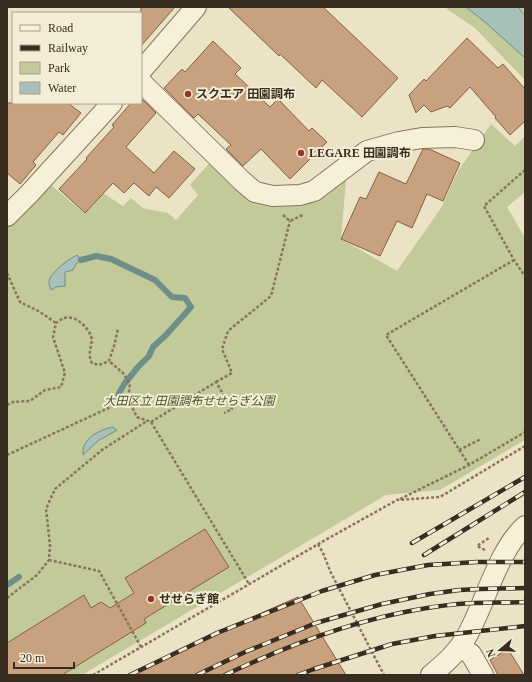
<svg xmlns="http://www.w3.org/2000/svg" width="532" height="682" viewBox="0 0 532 682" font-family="'Times New Roman','Noto Sans JP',serif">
  <rect width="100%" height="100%" fill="#ece3c6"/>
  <!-- green -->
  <g fill="#c2ca9a">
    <polygon points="446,7 525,7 525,80 475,28 448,10"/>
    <polygon points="491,124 515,146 525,136 525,192 507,207 525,238 525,440 440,490 386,495 82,675 7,675 7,226 51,185 84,213 103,193 123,206 131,198 143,208 168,213 176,220 198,195 190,185 216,156 242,181 300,195 347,168 341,239 397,271 441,208 458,171"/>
  </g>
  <!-- water -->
  <g fill="#a7c0ba" stroke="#6e8e88">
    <polygon points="468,7 518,7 525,16 525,58 485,22 467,8"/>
    <path d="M77 255 81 260 76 264 73 270 65 272V286L56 287 51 290C51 289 49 285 49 284 47 274 69 259 77 255Z"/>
    <path d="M113 427 117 430 105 437 99 440 83 455C83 453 83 448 84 446 88 435 103 429 113 427Z"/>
  </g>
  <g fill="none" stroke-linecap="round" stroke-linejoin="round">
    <!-- stream -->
    <g stroke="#6e8e88" stroke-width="6">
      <polyline points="81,260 96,256 111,259 155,280 172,297 185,298 191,307 166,335 153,347 149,356 138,367 125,383 119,393 117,403"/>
      <polyline points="7,585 19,577"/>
    </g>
  </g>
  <!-- building -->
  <g fill="#c8a17e" stroke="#856144">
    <polygon points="141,7 175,7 141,46"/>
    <polygon points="228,7 323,7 398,78 362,117 322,80 316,88 280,54 279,56"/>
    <polygon points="467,38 498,68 503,64 525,89 525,121 510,135 495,118 496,117 470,87 450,108 447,106 431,112 424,105 416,113 409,95 424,79 426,81"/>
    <polygon points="213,41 241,68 235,74 270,107 278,99 309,131 312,128 327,142 290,179 261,149 243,166 226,149 231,145 198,114 194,118 164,88 182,69 185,72"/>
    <polygon points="143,100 156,113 126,147 154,173 174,151 195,169 169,198 156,187 149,196 134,183 124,193 113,183 85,213 59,189 87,159 86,158 114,127 112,125 131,103 141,103"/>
    <polygon points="7,103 68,103 81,113 63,135 59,132 33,162 36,165 20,184 7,173"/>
    <polygon points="423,149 429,149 460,163 443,201 427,194 412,228 397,221 380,256 341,239 360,197 366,199 379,172 406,184"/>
    <polygon points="205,529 229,567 144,619 146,623 62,675 7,675 7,643 84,595 91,608 101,602 110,608 134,593 125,578"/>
    <polygon points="298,597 346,675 134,675 163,659 218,632"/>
    <polygon points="508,649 524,675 498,675 490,660"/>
  </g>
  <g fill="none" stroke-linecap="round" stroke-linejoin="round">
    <!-- minor casing -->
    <g stroke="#87755d" stroke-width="22">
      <g id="minor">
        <polyline points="141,71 196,7"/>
        <polyline points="141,82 242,181 255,192 273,196 300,195 314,191 367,151 399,142 422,138 455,137 474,140"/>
        <polyline points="7,216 29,194 112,103"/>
        <polyline points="460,648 471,654 483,675"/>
        <path d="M431 675C444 664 456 654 465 639 485 606 496 553 525 526"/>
      </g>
    </g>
    <!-- path -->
    <g stroke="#87755d" stroke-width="2.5" stroke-dasharray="3 2" stroke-linecap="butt">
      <polyline points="525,170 484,206 514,260 525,276"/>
      <polyline points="283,215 290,221 303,215"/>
      <polyline points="7,273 20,302 40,312 56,323"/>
      <polyline points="216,382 232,373 222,349 228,331 271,296 290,221"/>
      <polyline points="128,399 137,417 151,422 249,584"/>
      <path d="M7 405 13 402 30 401 45 390 61 387 65 373 53 337 56 323C58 322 61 319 64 318 75 315 87 326 91 336 94 346 86 351 92 363L99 365 109 361 114 346 118 329"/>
      <polyline points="151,422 216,382 232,409 224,413"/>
      <polyline points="459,450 481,439"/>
      <polyline points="7,455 128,399 130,384 123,373 109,361"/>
      <polyline points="469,465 386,335 514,260"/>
      <polyline points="400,499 469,465 525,432"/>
      <polyline points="318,544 323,553 331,573 384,675"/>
      <polyline points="485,550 477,546 489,538"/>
      <polyline points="49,560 99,571 141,647"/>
      <polyline points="7,598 37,575 49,560 50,545 46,509 55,489 102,450 147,421"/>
      <polyline points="93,675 320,543 397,500 440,497 525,446"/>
    </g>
    <!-- minor -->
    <use href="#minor" stroke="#f7f0d9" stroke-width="20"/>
    <!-- rail casing -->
    <g stroke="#382d20" stroke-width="4.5">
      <g id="rail">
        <polyline points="412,543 525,477"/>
        <polyline points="424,555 525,492"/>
        <polyline points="130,675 217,633 322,591 375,575 428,565 477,562 525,562"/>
        <polyline points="197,675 245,652 316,623 382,604 430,594 459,590 480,589 525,588"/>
        <path d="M225 675C299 640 376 612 458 604 480 602 503 603 525 602"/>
        <polyline points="298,675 314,669 392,644 435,636 525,626"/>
      </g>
    </g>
    <!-- rail -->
    <use href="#rail" stroke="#f4edd5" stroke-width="3" stroke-dasharray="9" stroke-linecap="butt"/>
  </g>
  <!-- markers -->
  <g fill="#933430" stroke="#f4edd5" stroke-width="1.5">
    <circle cx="188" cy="94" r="4"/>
    <circle cx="301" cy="153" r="4"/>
    <circle cx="151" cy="599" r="4"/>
  </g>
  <g text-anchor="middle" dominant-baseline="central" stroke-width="4" stroke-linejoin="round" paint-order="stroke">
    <!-- poi labels -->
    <g font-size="12" font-weight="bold" fill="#382d20" stroke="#f4edd5" text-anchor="start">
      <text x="196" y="94">スクエア 田園調布</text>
      <text x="309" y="153">LEGARE 田園調布</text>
      <text x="159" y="599">せせらぎ館</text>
    </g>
    <!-- park labels -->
    <g font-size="12" font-style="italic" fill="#465327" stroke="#f4edd5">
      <text x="189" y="401">大田区立 田園調布せせらぎ公園</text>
    </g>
  </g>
  <!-- border -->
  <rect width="532" height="682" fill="none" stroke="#382d20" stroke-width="16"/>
  <!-- legend -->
  <rect x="12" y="12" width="130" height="92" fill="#f4edd5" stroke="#a9a08d"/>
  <rect x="20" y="25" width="20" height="6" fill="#f7f0d9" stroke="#a9a08d"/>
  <text x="48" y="32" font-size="12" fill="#382d20">Road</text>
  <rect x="20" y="45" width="20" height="6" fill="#382d20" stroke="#a9a08d"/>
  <text x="48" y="52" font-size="12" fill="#382d20">Railway</text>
  <rect x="20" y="62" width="20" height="12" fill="#c2ca9a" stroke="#a9a08d"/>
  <text x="48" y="72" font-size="12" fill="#382d20">Park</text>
  <rect x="20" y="82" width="20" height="12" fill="#a7c0ba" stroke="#a9a08d"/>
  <text x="48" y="92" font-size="12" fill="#382d20">Water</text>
  <!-- north arrow -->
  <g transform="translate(500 650) rotate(251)" stroke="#f4edd5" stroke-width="3" paint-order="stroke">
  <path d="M0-3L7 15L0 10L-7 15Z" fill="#382d20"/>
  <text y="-6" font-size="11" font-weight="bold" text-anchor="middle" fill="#382d20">N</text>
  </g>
  <!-- scale -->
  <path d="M14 662v6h60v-6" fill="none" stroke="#382d20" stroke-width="2"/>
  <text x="20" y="662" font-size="12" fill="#382d20" stroke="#f4edd5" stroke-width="3" paint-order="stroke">20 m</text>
</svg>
